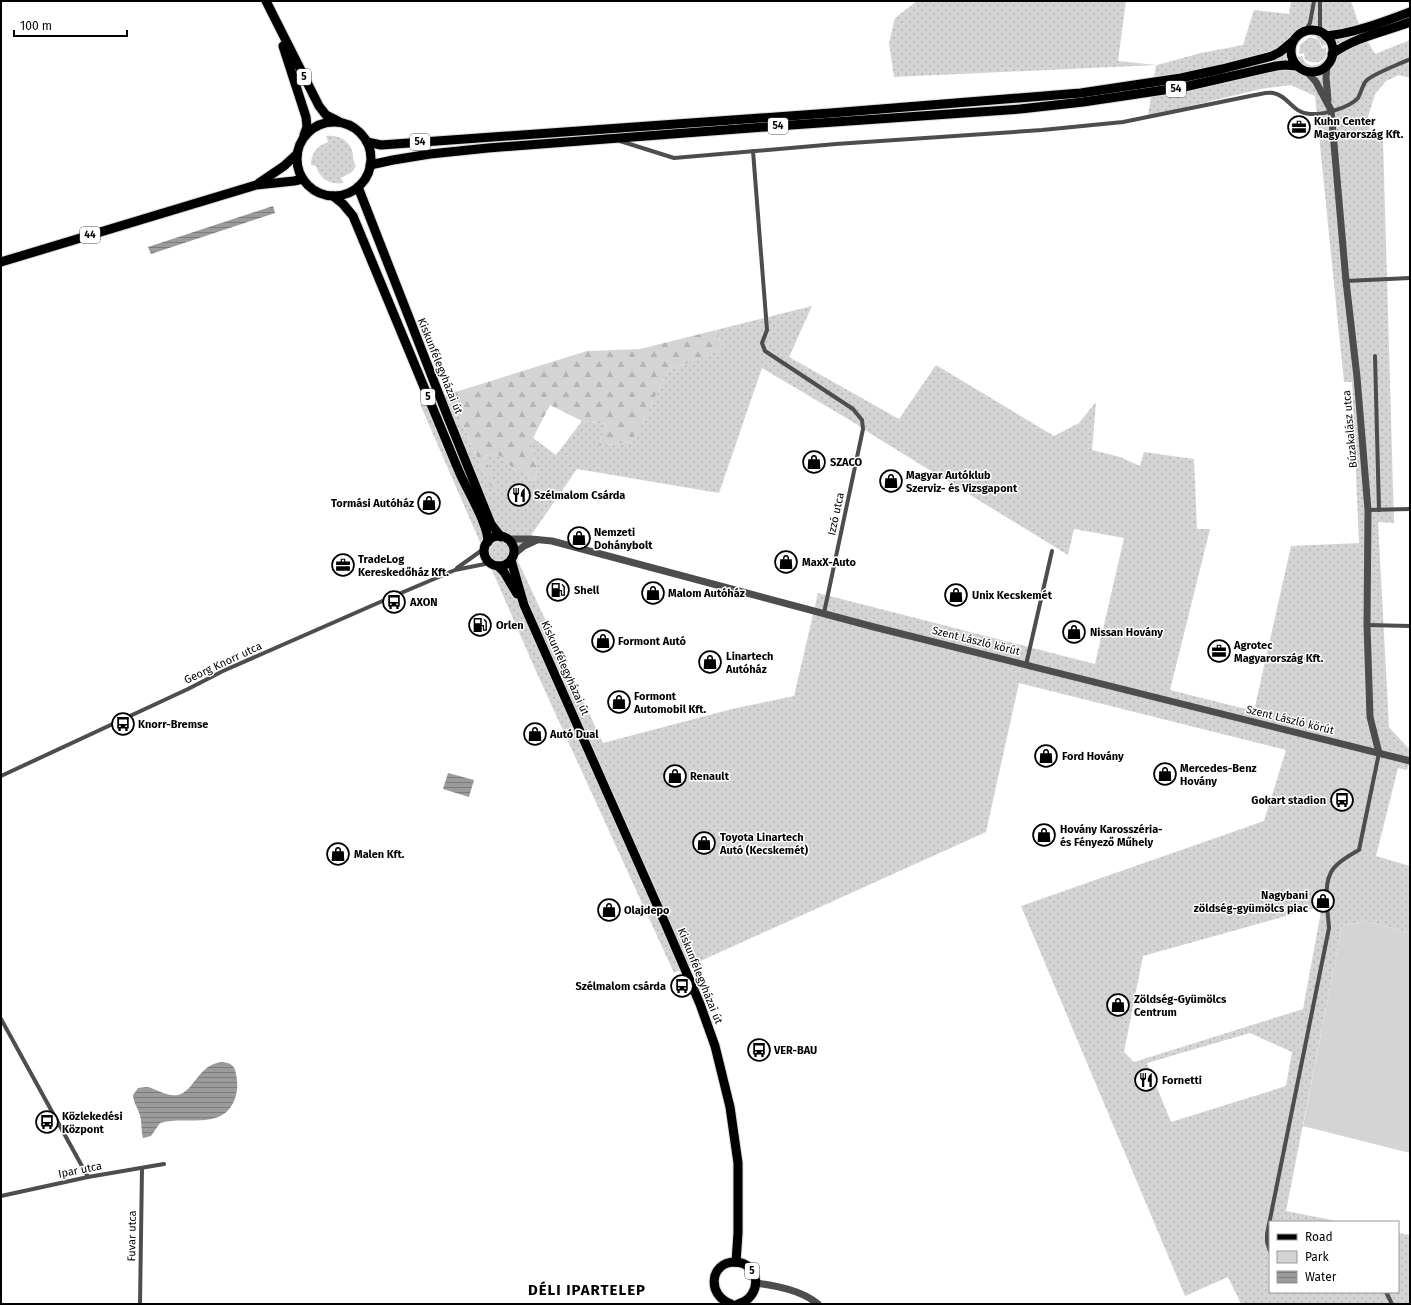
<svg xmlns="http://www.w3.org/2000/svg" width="1411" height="1305" viewBox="0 0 1411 1305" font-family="'Fira Sans',sans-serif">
  <defs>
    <pattern id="green-dots" width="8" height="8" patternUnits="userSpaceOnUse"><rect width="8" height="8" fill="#d4d4d4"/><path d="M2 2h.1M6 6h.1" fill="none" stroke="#b4b4b4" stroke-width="1.8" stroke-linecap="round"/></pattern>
    <pattern id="forest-firs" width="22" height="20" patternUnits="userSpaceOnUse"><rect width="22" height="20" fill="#d4d4d4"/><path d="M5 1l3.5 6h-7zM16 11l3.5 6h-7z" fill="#b4b4b4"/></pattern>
    <pattern id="water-rules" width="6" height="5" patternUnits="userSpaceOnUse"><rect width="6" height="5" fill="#9b9b9b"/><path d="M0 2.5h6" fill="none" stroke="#7c7c7c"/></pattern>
  </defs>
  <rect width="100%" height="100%" fill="#fff"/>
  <!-- green -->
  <g fill="url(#green-dots)" fill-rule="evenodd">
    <path d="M917 1H1126L1118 61 1157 65 1201 53 1243 45 1254 10 1289 14 1291 1H1351L1360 28 1375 54 1410 40V78L1399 75 1386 81 1375 94 1368 117 1370 134 1383 140 1394 523 1378 522 1389 727 1410 750V759L1407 770 1398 768 1376 856 1410 866V933L1365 921 1342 926 1286 1211 1341 1222H1270V1292H1398V1233L1410 1235V1304H1241L1228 1277 1185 1296 1021 906 1264 821 1286 750 1019 683 986 832 674 973 535 669 420 404 449 394 493 492 497 491 484 456 497 454 516 471 523 465 532 484 538 474 531 444 533 438 556 455 582 421 607 424 598 446 632 442 668 371 723 349 716 330 812 306 789 357 899 419 936 365 1054 436 1079 423 1096 402 1092 450 1120 457 1140 466 1144 452 1194 459 1197 529H1210L1170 690 1254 711 1291 546 1359 543 1352 382H1344L1315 96 1291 85 1261 89 1148 116 1156 65 894 77 889 43 895 18ZM1309 35C1317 36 1319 38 1322 46L1327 44C1332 63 1308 75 1302 56L1296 57C1295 47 1298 39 1309 35ZM762 368 853 422 879 439 1068 555 1074 529 1124 538 1095 664 818 593 794 696 732 709 603 743 516 557 577 469 719 493ZM1322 906 1303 1009 1134 1062 1124 1052 1143 956ZM1250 1033 1292 1052 1286 1086 1171 1122 1147 1063Z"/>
    <path d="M1308 38H1314L1319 40 1322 49 1326 47C1329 61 1316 67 1305 59L1304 53 1299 54 1300 45Z"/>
    <path d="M326 136C338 134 351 141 353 154 353 158 353 162 356 166L352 172 341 178 343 183C329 185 320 179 316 166L311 165C311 153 317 146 328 142Z"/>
  </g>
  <!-- forest -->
  <polygon fill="url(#forest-firs)" points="716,330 723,349 668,371 632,442 598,446 607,424 582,421 550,405 533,438 531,444 538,474 532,484 523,465 516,471 497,454 484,456 498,491 493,492 449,394 587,351 640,349"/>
  <!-- pitch -->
  <polygon fill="#d4d4d4" points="1365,921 1410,933 1410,1153 1303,1126 1342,926"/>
  <!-- water -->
  <g fill="url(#water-rules)">
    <polygon points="273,206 275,213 151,254 148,247"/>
    <polygon points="448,773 474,780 469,797 443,789"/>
    <path d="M222 1062C230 1063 235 1065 236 1074 238 1084 238 1091 234 1101 221 1131 184 1115 160 1123L151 1136 143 1138C141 1131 142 1122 140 1116 138 1107 134 1105 133 1095L138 1088C141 1088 144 1087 147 1087 157 1089 167 1097 178 1095 195 1091 197 1065 222 1062Z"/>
  </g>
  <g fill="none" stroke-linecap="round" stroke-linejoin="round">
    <!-- primary casing -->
    <g stroke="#dbdbdb" stroke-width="11">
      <g id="primary">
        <polyline points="266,1 319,106 326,115 338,121"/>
        <circle cx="1312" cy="51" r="21"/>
        <path d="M1326 36C1355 33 1383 22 1410 12"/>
        <polyline points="283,46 306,117 307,127 304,135"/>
        <path d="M1332 54C1355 37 1384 32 1410 22"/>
        <circle cx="334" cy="159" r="37"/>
        <polyline points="367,142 381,145 831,113 1081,93 1181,78 1222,69 1272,56 1280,52 1292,42"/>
        <polyline points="370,165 393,160 430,154 488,148 791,125 1020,109 1083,102 1184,87 1276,66 1285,65 1297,66"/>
        <polyline points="259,183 284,166 297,154"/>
        <polyline points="358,187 447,415 491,524 501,537"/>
        <path d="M333 196 343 204 353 216C388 300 423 385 458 469 466 489 488 523 488 542"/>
        <polyline points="1,262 256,185 294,181 303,179"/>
        <circle cx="499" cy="551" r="15"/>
        <polyline points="511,560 524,605 665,923 700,1004 715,1046 730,1107 738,1163 738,1233 736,1262"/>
        <polyline points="498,566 504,572 517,594"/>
        <path d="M731 1304C707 1296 709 1262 735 1262 761 1263 763 1297 738 1304"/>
      </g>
    </g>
    <!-- minor -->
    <g stroke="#4d4d4d" stroke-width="4">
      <polyline points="1305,31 1310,23 1314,1"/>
      <polyline points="1320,32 1320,1"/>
      <path d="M620 141 674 158 836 144 1042 130 1123 122 1255 95C1261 94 1268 92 1273 93 1289 96 1292 113 1310 114 1323 115 1349 108 1358 98 1361 93 1362 86 1366 81 1372 74 1400 64 1410 59"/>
      <polyline points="753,151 767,330 762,343 765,351 853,409 862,420 863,429 824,613"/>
      <polyline points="1346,281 1410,278"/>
      <polyline points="1375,356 1379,510"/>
      <polyline points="1368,510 1410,509"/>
      <polyline points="457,568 485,548"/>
      <polyline points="1367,625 1410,626"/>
      <polyline points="1026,665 1052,551"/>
      <polyline points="1,776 188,689 223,671 387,599 455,570 490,563"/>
      <polyline points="1,1019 88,1177"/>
      <polyline points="1,1196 88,1177 164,1164"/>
      <path d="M1270 1251 1267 1242V1234L1329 928C1328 911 1322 884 1333 869 1339 861 1350 855 1359 850L1379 753"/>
      <polyline points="1386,1292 1392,1304"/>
      <polyline points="140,1304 142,1168"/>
    </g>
    <!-- tertiary -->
    <g stroke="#4d4d4d" stroke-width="7">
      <polyline points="1327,65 1326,77 1328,100"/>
      <polyline points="1306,71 1316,82 1331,110 1346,281 1357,377 1368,510 1367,625 1370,717 1379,753"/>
      <polyline points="507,539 531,539 552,541 874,627 1410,761"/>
      <polyline points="513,555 524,546 537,540"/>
      <path d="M756 1283C777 1286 801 1290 818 1304"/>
    </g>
    <!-- primary -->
    <use href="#primary" stroke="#000" stroke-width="9"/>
  </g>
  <!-- icons -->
  <defs>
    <g id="office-ring" transform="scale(1.15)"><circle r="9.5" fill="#fff" stroke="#000" stroke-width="1.5"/><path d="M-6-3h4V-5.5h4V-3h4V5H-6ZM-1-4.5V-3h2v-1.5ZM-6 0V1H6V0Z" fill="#000"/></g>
    <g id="shop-ring" transform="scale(1.15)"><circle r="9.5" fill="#fff" stroke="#000" stroke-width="1.5"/><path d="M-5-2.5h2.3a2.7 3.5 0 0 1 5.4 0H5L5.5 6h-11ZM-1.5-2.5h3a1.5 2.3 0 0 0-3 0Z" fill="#000"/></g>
    <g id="restaurant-ring" transform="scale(1.15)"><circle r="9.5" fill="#fff" stroke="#000" stroke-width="1.5"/><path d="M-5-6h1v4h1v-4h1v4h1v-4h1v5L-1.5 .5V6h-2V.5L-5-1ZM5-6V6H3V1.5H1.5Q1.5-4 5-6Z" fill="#000"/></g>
    <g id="fuel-ring" transform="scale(1.15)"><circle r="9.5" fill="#fff" stroke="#000" stroke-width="1.5"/><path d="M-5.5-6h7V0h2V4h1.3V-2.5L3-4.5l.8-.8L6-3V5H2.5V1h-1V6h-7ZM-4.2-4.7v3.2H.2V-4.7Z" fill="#000"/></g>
    <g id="bus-ring" transform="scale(1.15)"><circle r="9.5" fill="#fff" stroke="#000" stroke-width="1.5"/><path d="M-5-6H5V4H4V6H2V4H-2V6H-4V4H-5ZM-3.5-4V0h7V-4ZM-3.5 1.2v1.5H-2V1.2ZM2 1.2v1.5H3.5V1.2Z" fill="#000"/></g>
  </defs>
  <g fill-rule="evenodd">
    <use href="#office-ring" x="1299" y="127"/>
    <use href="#shop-ring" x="814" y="462"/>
    <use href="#shop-ring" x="891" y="481"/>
    <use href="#restaurant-ring" x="519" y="495"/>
    <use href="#shop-ring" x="429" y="503"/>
    <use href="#shop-ring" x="579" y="538"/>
    <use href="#shop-ring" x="786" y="562"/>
    <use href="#office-ring" x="343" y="565"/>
    <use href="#fuel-ring" x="558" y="590"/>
    <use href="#shop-ring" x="653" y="593"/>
    <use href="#shop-ring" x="956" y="595"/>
    <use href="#bus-ring" x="394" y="602"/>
    <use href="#fuel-ring" x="480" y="625"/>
    <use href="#shop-ring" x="1074" y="632"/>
    <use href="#shop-ring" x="603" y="641"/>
    <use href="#office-ring" x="1219" y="651"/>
    <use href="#shop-ring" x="710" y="662"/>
    <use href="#shop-ring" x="619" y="702"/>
    <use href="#bus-ring" x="123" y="724"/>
    <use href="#shop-ring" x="535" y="734"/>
    <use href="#shop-ring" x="1046" y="756"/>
    <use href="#shop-ring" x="1165" y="774"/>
    <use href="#shop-ring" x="675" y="776"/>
    <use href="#bus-ring" x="1342" y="800"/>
    <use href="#shop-ring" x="1044" y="835"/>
    <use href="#shop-ring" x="704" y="843"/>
    <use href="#shop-ring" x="338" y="854"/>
    <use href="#shop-ring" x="1323" y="901"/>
    <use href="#shop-ring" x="609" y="910"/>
    <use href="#bus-ring" x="682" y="986"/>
    <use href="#shop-ring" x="1118" y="1005"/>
    <use href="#bus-ring" x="759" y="1050"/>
    <use href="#restaurant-ring" x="1146" y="1080"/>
    <use href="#bus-ring" x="47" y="1122"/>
  </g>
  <g text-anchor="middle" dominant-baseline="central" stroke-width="3" stroke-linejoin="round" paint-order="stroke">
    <!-- shield labels -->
    <g fill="#fff" stroke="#4c4c4c" stroke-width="1">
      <rect x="297" y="69" width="14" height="16" rx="3"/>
      <rect x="1166" y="81" width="20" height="16" rx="3"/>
      <rect x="768" y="118" width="20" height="16" rx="3"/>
      <rect x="410" y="134" width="20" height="16" rx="3"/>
      <rect x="80" y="227" width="20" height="16" rx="3"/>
      <rect x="421" y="389" width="14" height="16" rx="3"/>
      <rect x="745" y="1263" width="14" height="16" rx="3"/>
    </g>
    <g font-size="10" font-weight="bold" fill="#000">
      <text x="304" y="77">5</text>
      <text x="1176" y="89">54</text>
      <text x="778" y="126">54</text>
      <text x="420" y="142">54</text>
      <text x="90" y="235">44</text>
      <text x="428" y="397">5</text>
      <text x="752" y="1271">5</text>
    </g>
    <!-- poi labels -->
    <g font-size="11" font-weight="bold" fill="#000" stroke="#fff" text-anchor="start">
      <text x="1314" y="121">Kuhn Center<tspan x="1314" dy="13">Magyarország Kft.</tspan></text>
      <text x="830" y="462">SZACO</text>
      <text x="906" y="475">Magyar Autóklub<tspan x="906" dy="13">Szerviz- és Vizsgapont</tspan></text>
      <text x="534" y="495">Szélmalom Csárda</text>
      <text x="414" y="503" text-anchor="end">Tormási Autóház</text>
      <text x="594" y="532">Nemzeti<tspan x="594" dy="13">Dohánybolt</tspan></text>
      <text x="358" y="559">TradeLog<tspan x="358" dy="13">Kereskedőház Kft.</tspan></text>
      <text x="802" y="562">MaxX-Auto</text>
      <text x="574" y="590">Shell</text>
      <text x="668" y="593">Malom Autóház</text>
      <text x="972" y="595">Unix Kecskemét</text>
      <text x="410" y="602">AXON</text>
      <text x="496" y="625">Orlen</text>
      <text x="1090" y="632">Nissan Hovány</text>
      <text x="618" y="641">Formont Autó</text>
      <text x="1234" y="645">Agrotec<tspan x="1234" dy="13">Magyarország Kft.</tspan></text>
      <text x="726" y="656">Linartech<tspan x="726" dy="13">Autóház</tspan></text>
      <text x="634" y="696">Formont<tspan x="634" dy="13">Automobil Kft.</tspan></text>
      <text x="138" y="724">Knorr-Bremse</text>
      <text x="550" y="734">Autó Dual</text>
      <text x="1062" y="756">Ford Hovány</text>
      <text x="1180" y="768">Mercedes-Benz<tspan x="1180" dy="13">Hovány</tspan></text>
      <text x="690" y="776">Renault</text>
      <text x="1326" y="800" text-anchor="end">Gokart stadion</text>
      <text x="1060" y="829">Hovány Karosszéria-<tspan x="1060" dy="13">és Fényező Műhely</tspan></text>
      <text x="720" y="837">Toyota Linartech<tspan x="720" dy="13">Autó (Kecskemét)</tspan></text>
      <text x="354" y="854">Malen Kft.</text>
      <text x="1308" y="895" text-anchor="end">Nagybani<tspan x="1308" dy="13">zöldség-gyümölcs piac</tspan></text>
      <text x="624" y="910">Olajdepo</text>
      <text x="666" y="986" text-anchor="end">Szélmalom csárda</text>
      <text x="1134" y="999">Zöldség-Gyümölcs<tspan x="1134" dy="13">Centrum</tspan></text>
      <text x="774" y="1050">VER-BAU</text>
      <text x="1162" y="1080">Fornetti</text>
      <text x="62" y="1116">Közlekedési<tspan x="62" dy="13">Központ</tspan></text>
    </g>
    <!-- street labels -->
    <g font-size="11" fill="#000" stroke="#fff">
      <text transform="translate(440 366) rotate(68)">Kiskunfélegyházai út</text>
      <text transform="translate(1350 429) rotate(-95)">Búzakalász utca</text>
      <text transform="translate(836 514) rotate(-78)">Izzó utca</text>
      <text transform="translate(976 641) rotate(14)">Szent László körút</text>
      <text transform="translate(223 663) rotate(-25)">Georg Knorr utca</text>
      <text transform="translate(565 668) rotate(66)">Kiskunfélegyházai út</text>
      <text transform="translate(1290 720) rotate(14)">Szent László körút</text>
      <text transform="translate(700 976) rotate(68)">Kiskunfélegyházai út</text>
      <text transform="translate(80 1170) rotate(-11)">Ipar utca</text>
      <text transform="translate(132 1236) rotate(-89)">Fuvar utca</text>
    </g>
    <!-- district labels -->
    <g font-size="15" font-weight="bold" letter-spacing="1" fill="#000" stroke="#fff">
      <text x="587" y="1290">DÉLI IPARTELEP</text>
    </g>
  </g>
  <!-- border -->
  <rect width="1411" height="1305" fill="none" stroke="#000000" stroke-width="4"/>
  <!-- legend -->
  <rect x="1269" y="1221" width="130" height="72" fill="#ffffff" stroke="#999999"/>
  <rect x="1277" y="1234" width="20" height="6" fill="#000000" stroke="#999999"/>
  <text x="1305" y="1241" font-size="12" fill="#000000">Road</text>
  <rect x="1277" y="1251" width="20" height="12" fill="#d4d4d4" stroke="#999999"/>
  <text x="1305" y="1261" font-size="12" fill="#000000">Park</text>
  <rect x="1277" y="1271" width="20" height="12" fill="url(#water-rules)" stroke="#999999"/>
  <text x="1305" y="1281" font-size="12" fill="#000000">Water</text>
  <!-- scale -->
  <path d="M14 30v6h113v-6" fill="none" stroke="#000000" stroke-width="2"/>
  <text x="20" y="30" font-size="12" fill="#000000" stroke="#ffffff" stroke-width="3" paint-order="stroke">100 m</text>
</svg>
